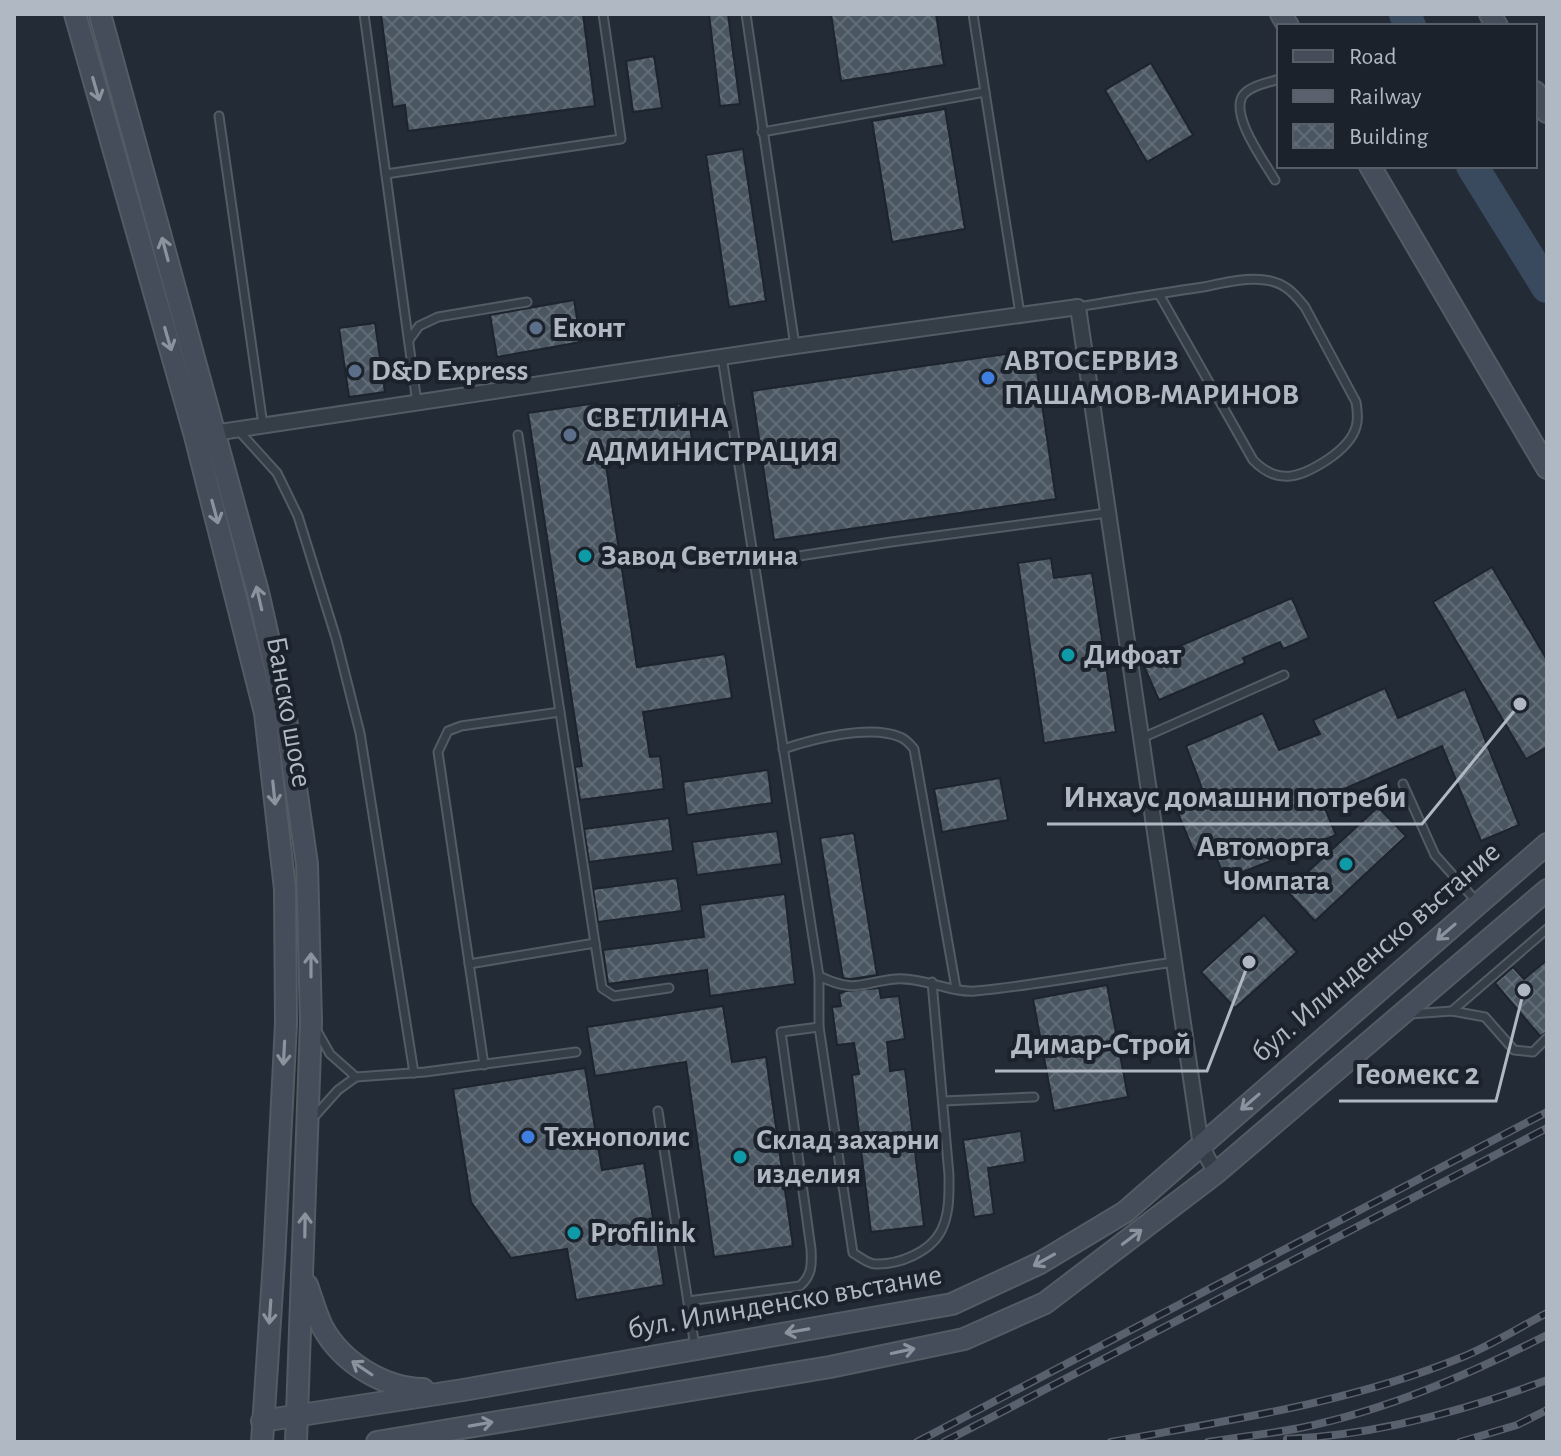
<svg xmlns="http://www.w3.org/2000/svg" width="1561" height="1456" viewBox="0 0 1561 1456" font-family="'Alegreya Sans',sans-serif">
  <defs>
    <pattern id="building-cross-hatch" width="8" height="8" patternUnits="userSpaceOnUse" patternTransform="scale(2)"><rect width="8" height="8" fill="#4a5661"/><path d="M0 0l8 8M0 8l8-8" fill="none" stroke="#626c76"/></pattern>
  </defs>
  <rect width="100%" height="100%" fill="#222b36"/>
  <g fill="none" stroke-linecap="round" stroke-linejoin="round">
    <!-- river -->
    <g stroke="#394a5e" stroke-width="32">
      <polyline points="1405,14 1410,26"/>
      <polyline points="1472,166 1547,287"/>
    </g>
  </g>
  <!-- building -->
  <g fill="url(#building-cross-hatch)" stroke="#1d242d" stroke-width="2">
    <polygon points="381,14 583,14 595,106 408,131 405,105 393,107"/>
    <polygon points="709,14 728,14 740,104 720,106"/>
    <polygon points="831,14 936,14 944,65 841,81"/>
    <polygon points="654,56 662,108 633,112 626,61"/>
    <polygon points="1151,63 1193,135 1147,162 1105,90"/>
    <polygon points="945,109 965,229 892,242 872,121"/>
    <polygon points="743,149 766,301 729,307 706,155"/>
    <polygon points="574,300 581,342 497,357 490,315"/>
    <polygon points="375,323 385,392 349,397 339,328"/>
    <polygon points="1034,350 1056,499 774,540 752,391"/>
    <polygon points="597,403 598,416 686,403 693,446 605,459 637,667 725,654 732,698 643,712 650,757 660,756 664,789 580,800 575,767 582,766 528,413"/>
    <polygon points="1051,558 1054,578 1092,573 1116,732 1044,743 1018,563"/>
    <polygon points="1492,567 1547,660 1547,747 1526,759 1433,602"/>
    <polygon points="1292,598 1309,638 1283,649 1280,642 1243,658 1245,663 1159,700 1142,662"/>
    <polygon points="1385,688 1398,718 1465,689 1519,825 1481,841 1442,746 1321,799 1336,835 1225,879 1211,844 1194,852 1177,811 1206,799 1186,746 1263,713 1279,750 1320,734 1313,720"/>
    <polygon points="768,770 772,803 687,815 683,782"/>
    <polygon points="1000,778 1008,820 942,832 934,789"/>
    <polygon points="1378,807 1406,836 1315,921 1287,891"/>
    <polygon points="669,818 673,851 589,862 584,829"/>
    <polygon points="777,831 782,864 697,875 692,842"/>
    <polygon points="854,833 877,975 851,979 843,978 820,838"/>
    <polygon points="677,878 682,911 598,922 593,889"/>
    <polygon points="785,894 795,984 710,996 707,970 608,984 603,950 704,937 700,905"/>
    <polygon points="1264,915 1297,952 1235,1008 1201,972"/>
    <polygon points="1547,960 1547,1032 1540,1036 1495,983 1513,967 1524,979"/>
    <polygon points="1107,985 1128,1097 1054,1111 1033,999"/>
    <polygon points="879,988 881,998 899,996 905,1039 887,1042 890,1071 905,1069 924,1226 871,1232 852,1075 859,1074 854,1043 837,1045 832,1007 841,1006 839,994 845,991"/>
    <polygon points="723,1006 732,1062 766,1057 793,1246 714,1257 686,1062 595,1076 587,1027"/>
    <polygon points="585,1068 602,1170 644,1163 664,1285 576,1300 567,1249 511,1258 471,1202 453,1089"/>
    <polygon points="1021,1131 1025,1162 988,1168 994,1214 974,1217 963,1140"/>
  </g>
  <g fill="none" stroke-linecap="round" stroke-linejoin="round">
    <!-- service casing -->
    <g stroke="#535b64" stroke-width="11">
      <g id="service">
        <polyline points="364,14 417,403"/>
        <polyline points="746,14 795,346"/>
        <polyline points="973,14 985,92"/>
        <polyline points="219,116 263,425"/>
        <polyline points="762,132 985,92 1020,314"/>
        <polyline points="386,174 621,139 603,14"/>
        <path d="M1275 180C1264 161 1228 113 1244 94 1252 85 1268 83 1279 79"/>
        <path d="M1078 307C1120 300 1161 293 1203 287 1223 283 1245 277 1265 280 1284 282 1294 293 1305 307L1356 402C1357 410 1359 418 1356 427 1352 441 1339 452 1327 460 1301 477 1278 486 1253 460L1159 294"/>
        <polyline points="409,340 419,326 438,317 527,302"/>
        <path d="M722 357 819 976V1027L853 1253C860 1257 868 1264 875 1264 899 1265 930 1252 941 1231 950 1213 949 1194 949 1175L932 982"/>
        <polyline points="239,431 277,473 298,516 336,638 360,733 414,1073"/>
        <polyline points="753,563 891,542 1107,513"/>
        <polyline points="1142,738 1284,675"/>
        <path d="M783 749C813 739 870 724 900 737 906 739 910 744 914 749L956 988"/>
        <polyline points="1403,784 1435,855 1477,902"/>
        <polyline points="595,943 602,988 614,996 669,988"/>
        <polyline points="469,964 595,943 518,435"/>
        <path d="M819 976C856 994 861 982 896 979 922 977 951 993 975 991 1041 985 1108 971 1175 962"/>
        <polyline points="1452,1011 1547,929"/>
        <polyline points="1410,1014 1452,1011 1485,1017 1514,1050 1533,1052 1547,1038"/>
        <polyline points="317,1031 330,1054 356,1077"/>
        <polyline points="484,1065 438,752 448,731 461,726 560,712"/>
        <polyline points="943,1101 1034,1097"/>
        <polyline points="658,1111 695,1347"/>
        <polyline points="313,1118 338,1090 356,1077 425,1072 576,1052"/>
        <path d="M688 1301 800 1286C812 1275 812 1265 811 1249L781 1032 819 1027"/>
      </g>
    </g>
    <!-- minor casing -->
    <g stroke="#535b64" stroke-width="18">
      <polyline id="minor" points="207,434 795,346 1078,307 1201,1146 1216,1173"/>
    </g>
    <!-- secondary casing -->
    <g stroke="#535b64" stroke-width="24">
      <g id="secondary">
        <polyline points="75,14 195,436 265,713 285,889 286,1023 274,1260 262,1442"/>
        <polyline points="100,14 258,592 285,712 307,864 311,1022 296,1442"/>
        <polyline points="1281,14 1288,26"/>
        <polyline points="1490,14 1497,26"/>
        <polyline points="1535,92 1547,112"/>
        <polyline points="1370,166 1547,468"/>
        <path d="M307 1285C312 1299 316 1314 322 1326 341 1362 383 1388 423 1389"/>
        <polyline points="262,1421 463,1390 952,1304 1040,1263 1125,1212 1547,844"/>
        <polyline points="377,1442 830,1367 964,1339 1045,1303 1216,1173 1547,890"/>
      </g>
    </g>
    <!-- service -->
    <use href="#service" stroke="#353d47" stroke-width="7"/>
    <!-- minor -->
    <use href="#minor" stroke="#353d47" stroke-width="14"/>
    <!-- secondary -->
    <use href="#secondary" stroke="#444d59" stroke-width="20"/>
    <!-- rail casing -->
    <g stroke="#58616d" stroke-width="8">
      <g id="rail">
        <path d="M1287 1439C1376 1435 1464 1411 1547 1380"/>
        <polyline points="917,1442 1547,1112"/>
        <polyline points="944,1442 1547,1128"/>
        <path d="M1111 1442C1228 1420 1349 1403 1460 1358 1490 1346 1518 1328 1547 1313"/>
        <path d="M1208 1442C1238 1437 1269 1434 1300 1428 1387 1410 1468 1375 1547 1335"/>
        <polyline points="1460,1442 1517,1425 1547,1410"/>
      </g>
    </g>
    <!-- rail -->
    <use href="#rail" stroke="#1b222b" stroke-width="5" stroke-dasharray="15" stroke-linecap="butt"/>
  </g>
  <!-- one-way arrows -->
  <defs><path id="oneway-shaft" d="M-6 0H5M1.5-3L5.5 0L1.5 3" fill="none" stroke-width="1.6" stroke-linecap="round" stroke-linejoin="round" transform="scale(2)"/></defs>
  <g stroke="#8a939e">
    <use href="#oneway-shaft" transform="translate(96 89) rotate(74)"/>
    <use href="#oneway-shaft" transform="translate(165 249) rotate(-105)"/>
    <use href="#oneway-shaft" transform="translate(168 339) rotate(74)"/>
    <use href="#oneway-shaft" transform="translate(215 512) rotate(75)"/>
    <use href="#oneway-shaft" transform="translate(259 598) rotate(-103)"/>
    <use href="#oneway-shaft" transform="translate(274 793) rotate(84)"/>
    <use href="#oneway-shaft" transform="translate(1446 932) rotate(139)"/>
    <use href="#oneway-shaft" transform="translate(311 965) rotate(-90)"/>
    <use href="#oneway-shaft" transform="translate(284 1053) rotate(93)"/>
    <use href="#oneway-shaft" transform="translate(1250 1102) rotate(139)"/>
    <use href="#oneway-shaft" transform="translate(305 1225) rotate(-89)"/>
    <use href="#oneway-shaft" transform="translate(1132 1237) rotate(-37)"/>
    <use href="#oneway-shaft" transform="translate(1044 1260) rotate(151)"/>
    <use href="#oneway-shaft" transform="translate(270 1312) rotate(94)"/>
    <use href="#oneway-shaft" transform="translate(797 1331) rotate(170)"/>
    <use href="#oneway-shaft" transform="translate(903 1351) rotate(-12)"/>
    <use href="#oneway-shaft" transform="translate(362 1368) rotate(-146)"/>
    <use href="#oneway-shaft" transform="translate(481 1424) rotate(-10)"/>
  </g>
  <!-- markers -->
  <g fill="#5c6f8a" stroke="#1b222b" stroke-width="3">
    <circle cx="536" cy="328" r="8"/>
    <circle cx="355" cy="371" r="8"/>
    <circle cx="570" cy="435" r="8"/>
  </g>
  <g fill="#3f7fe0" stroke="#1b222b" stroke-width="3">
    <circle cx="988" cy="378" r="8"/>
    <circle cx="528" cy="1137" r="8"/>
  </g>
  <g fill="#0f9aa8" stroke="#1b222b" stroke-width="3">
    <circle cx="585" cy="556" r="8"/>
    <circle cx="1068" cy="655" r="8"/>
    <circle cx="1346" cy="864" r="8"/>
    <circle cx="740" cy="1157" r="8"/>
    <circle cx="574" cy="1233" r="8"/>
  </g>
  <g text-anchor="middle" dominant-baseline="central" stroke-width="8" stroke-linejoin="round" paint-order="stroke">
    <!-- poi labels -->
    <g font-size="30" font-weight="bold" fill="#b0b8c3" stroke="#1b222b" text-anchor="start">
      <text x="552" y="328">Еконт</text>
      <text x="1004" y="361">АВТОСЕРВИЗ<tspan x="1004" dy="34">ПАШАМОВ-МАРИНОВ</tspan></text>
      <text x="371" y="371">D&amp;D Express</text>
      <text x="586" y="418">СВЕТЛИНА<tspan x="586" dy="34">АДМИНИСТРАЦИЯ</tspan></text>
      <text x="601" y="556">Завод Светлина</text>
      <text x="1084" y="655">Дифоат</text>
      <text x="1330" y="847" text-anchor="end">Автоморга<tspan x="1330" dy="34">Чомпата</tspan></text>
      <text x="544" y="1137">Технополис</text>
      <text x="756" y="1140">Склад захарни<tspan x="756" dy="34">изделия</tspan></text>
      <text x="590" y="1233">Profilink</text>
    </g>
    <!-- street labels -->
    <g font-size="30" fill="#b0b8c3" stroke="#1b222b">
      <text transform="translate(289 712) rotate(80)">Банско шосе</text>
      <text transform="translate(1376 952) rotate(-41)">бул. Илинденско въстание</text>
      <text transform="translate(785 1302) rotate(-10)">бул. Илинденско въстание</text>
    </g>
  </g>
  <!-- callouts -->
  <path fill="none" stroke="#b0b8c3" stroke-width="3" d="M1520 704L1422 824H1047M1249 962L1207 1071H995M1524 990L1496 1101H1339"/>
  <g fill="#b0b8c3" stroke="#1b222b" stroke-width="3">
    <circle cx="1520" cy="704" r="8"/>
    <circle cx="1249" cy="962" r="8"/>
    <circle cx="1524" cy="990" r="8"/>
  </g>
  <g font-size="32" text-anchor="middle" font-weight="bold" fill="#b0b8c3" stroke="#1b222b" stroke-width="8" stroke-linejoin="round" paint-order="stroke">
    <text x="1235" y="807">Инхаус домашни потреби</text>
    <text x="1101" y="1054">Димар-Строй</text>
    <text x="1417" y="1084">Геомекс 2</text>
  </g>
  <!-- border -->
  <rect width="1561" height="1456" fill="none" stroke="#b0b8c3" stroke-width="32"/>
  <!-- legend -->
  <rect x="1277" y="24" width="260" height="144" fill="#1b222b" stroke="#575e68" stroke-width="2"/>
  <rect x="1293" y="50" width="40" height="12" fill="#444d59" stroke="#575e68" stroke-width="2"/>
  <text x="1349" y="64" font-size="24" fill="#b0b8c3">Road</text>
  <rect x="1293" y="90" width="40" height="12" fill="#58616d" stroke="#575e68" stroke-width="2"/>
  <text x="1349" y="104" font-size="24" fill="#b0b8c3">Railway</text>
  <rect x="1293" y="124" width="40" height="24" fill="url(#building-cross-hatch)" stroke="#575e68" stroke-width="2"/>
  <text x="1349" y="144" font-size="24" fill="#b0b8c3">Building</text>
</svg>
